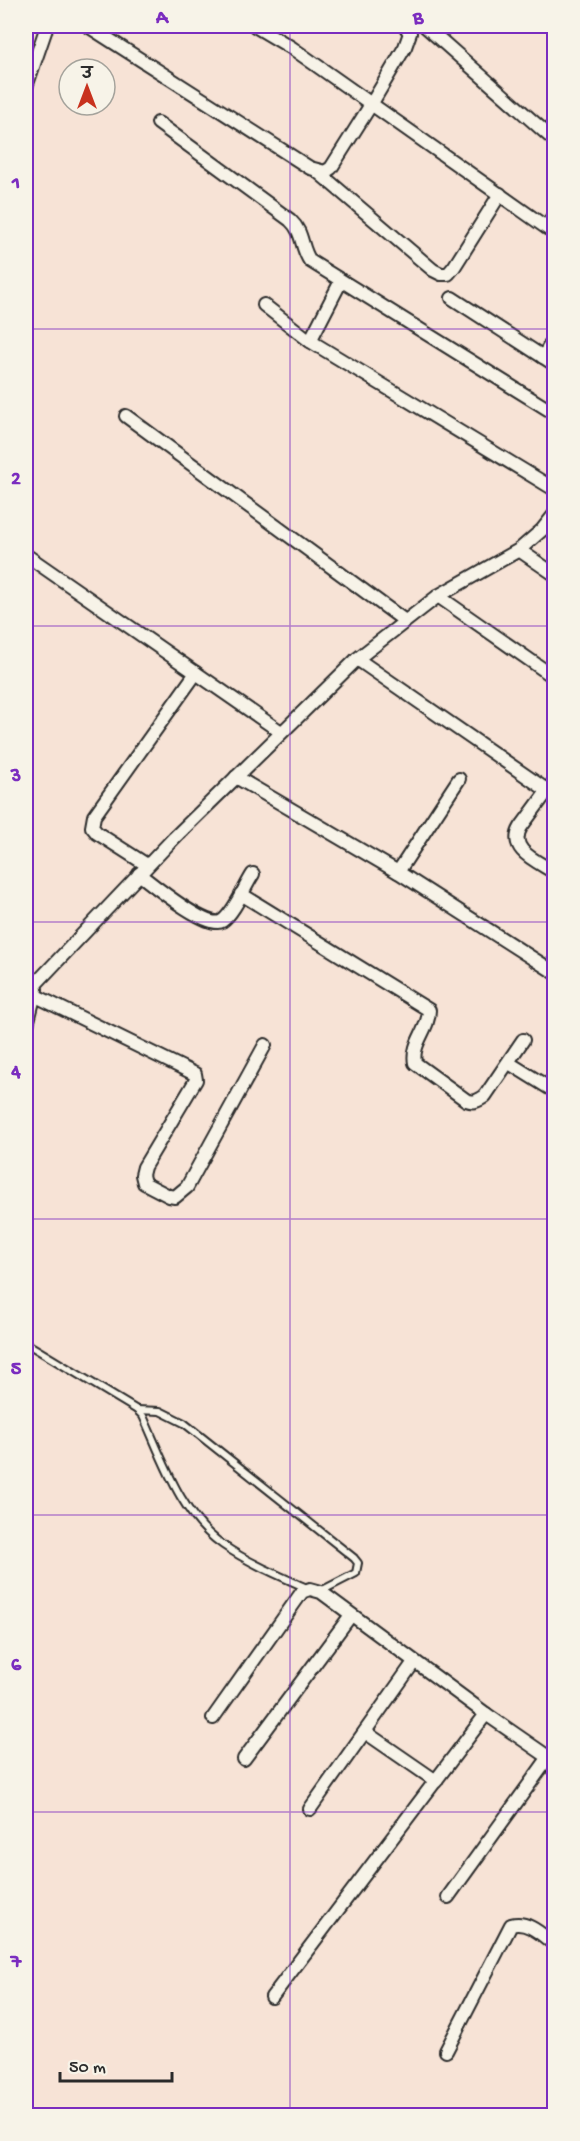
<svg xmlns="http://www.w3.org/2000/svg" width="580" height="2141" viewBox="0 0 580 2141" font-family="'Gochi Hand','Playpen Sans Deva',sans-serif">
  <rect width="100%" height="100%" fill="#f7e3d6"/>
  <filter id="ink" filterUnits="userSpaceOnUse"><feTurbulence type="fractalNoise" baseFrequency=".0167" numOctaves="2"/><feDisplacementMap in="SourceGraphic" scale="12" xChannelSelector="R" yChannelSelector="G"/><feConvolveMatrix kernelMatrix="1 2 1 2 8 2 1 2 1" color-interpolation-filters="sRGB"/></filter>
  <g filter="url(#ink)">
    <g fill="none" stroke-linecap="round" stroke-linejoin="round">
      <!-- service casing -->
      <g stroke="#2b2b2b" stroke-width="10">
        <g id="service">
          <path d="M26 1343 137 1410 143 1416C163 1460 181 1516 223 1545 249 1563 280 1576 309 1589"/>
          <polyline points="137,1410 160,1411 184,1423 354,1558 358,1563 356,1573 321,1591"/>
        </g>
      </g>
      <!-- minor casing -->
      <g stroke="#2b2b2b" stroke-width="16">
        <g id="minor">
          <polyline points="88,26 310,168 325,172 331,168 372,103 405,47 410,33 405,26"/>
          <polyline points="255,26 292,48 554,233"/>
          <polyline points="425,26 554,140"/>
          <polyline points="26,87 47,26"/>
          <path d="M158 123 290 220C304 233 300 246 310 261L554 413"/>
          <polyline points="318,172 433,270 441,274 448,274 454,267 500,194"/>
          <polyline points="546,227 554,215"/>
          <polyline points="452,298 554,364"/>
          <polyline points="264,305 310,341 554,489"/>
          <polyline points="310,341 341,281"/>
          <polyline points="543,357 554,339"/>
          <polyline points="126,416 405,621"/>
          <polyline points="519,550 554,574"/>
          <polyline points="26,555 281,732"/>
          <polyline points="438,596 554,677"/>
          <polyline points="357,659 548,791"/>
          <polyline points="236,777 398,872 554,972"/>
          <path d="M554 782 521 827C507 850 537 861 554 872"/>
          <polyline points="147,865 97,833 92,827 94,816 196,673"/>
          <polyline points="398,872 459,779"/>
          <path d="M139 874C152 884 208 930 222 921 234 913 245 886 253 874"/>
          <path d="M241 894 429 1010C429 1030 411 1043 415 1063L466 1100C474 1103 478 1101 485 1096L523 1040"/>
          <polyline points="26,994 174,838 357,659 438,596 519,550 542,530 554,515"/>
          <polyline points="34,995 195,1074 196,1080 144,1167 142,1175 144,1183 169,1196 175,1197 187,1187 265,1045"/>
          <polyline points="26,1029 36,989"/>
          <polyline points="509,1063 554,1091"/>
          <polyline points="213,1718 302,1592 310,1589 321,1592 486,1714 554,1761"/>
          <polyline points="365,1732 436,1781"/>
          <polyline points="244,1759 351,1615"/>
          <polyline points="310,1809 414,1662"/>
          <polyline points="448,1897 549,1757"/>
          <polyline points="272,1997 486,1714"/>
          <path d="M446 2051 511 1925C528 1920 542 1935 554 1944"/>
        </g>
      </g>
      <!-- service -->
      <use href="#service" stroke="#f7f3e8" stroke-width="6"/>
      <!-- minor -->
      <use href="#minor" stroke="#f7f3e8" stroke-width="12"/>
    </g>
  </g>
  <!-- grid -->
  <path fill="none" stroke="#7b2cbf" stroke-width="1.5" stroke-opacity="0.55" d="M290 26V2116M26 329H554M26 626H554M26 922H554M26 1219H554M26 1515H554M26 1812H554"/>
  <!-- margin -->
  <rect width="580" height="2141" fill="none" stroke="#f7f3e8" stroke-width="66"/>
  <!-- north arrow -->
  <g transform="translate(87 87)"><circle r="28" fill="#f7f3e8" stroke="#a5a39c" stroke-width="1.5"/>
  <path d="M0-4.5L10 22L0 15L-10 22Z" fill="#c8321e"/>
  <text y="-9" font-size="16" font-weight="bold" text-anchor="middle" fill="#2b2b2b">उ</text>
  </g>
  <!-- scale -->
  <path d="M60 2072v9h112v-9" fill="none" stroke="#2b2b2b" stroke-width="3"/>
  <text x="69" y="2072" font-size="18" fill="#2b2b2b" stroke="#f7f3e8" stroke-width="4.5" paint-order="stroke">50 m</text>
  <rect x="33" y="33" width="514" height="2075" fill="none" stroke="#7b2cbf" stroke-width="2"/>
  <g font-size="20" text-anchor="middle" font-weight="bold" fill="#7b2cbf">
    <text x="162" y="23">A</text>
    <text x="418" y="23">B</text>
    <text x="16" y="188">1</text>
    <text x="16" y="484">2</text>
    <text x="16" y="781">3</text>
    <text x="16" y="1077">4</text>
    <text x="16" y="1374">5</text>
    <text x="16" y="1670">6</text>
    <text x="16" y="1967">7</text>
  </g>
</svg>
